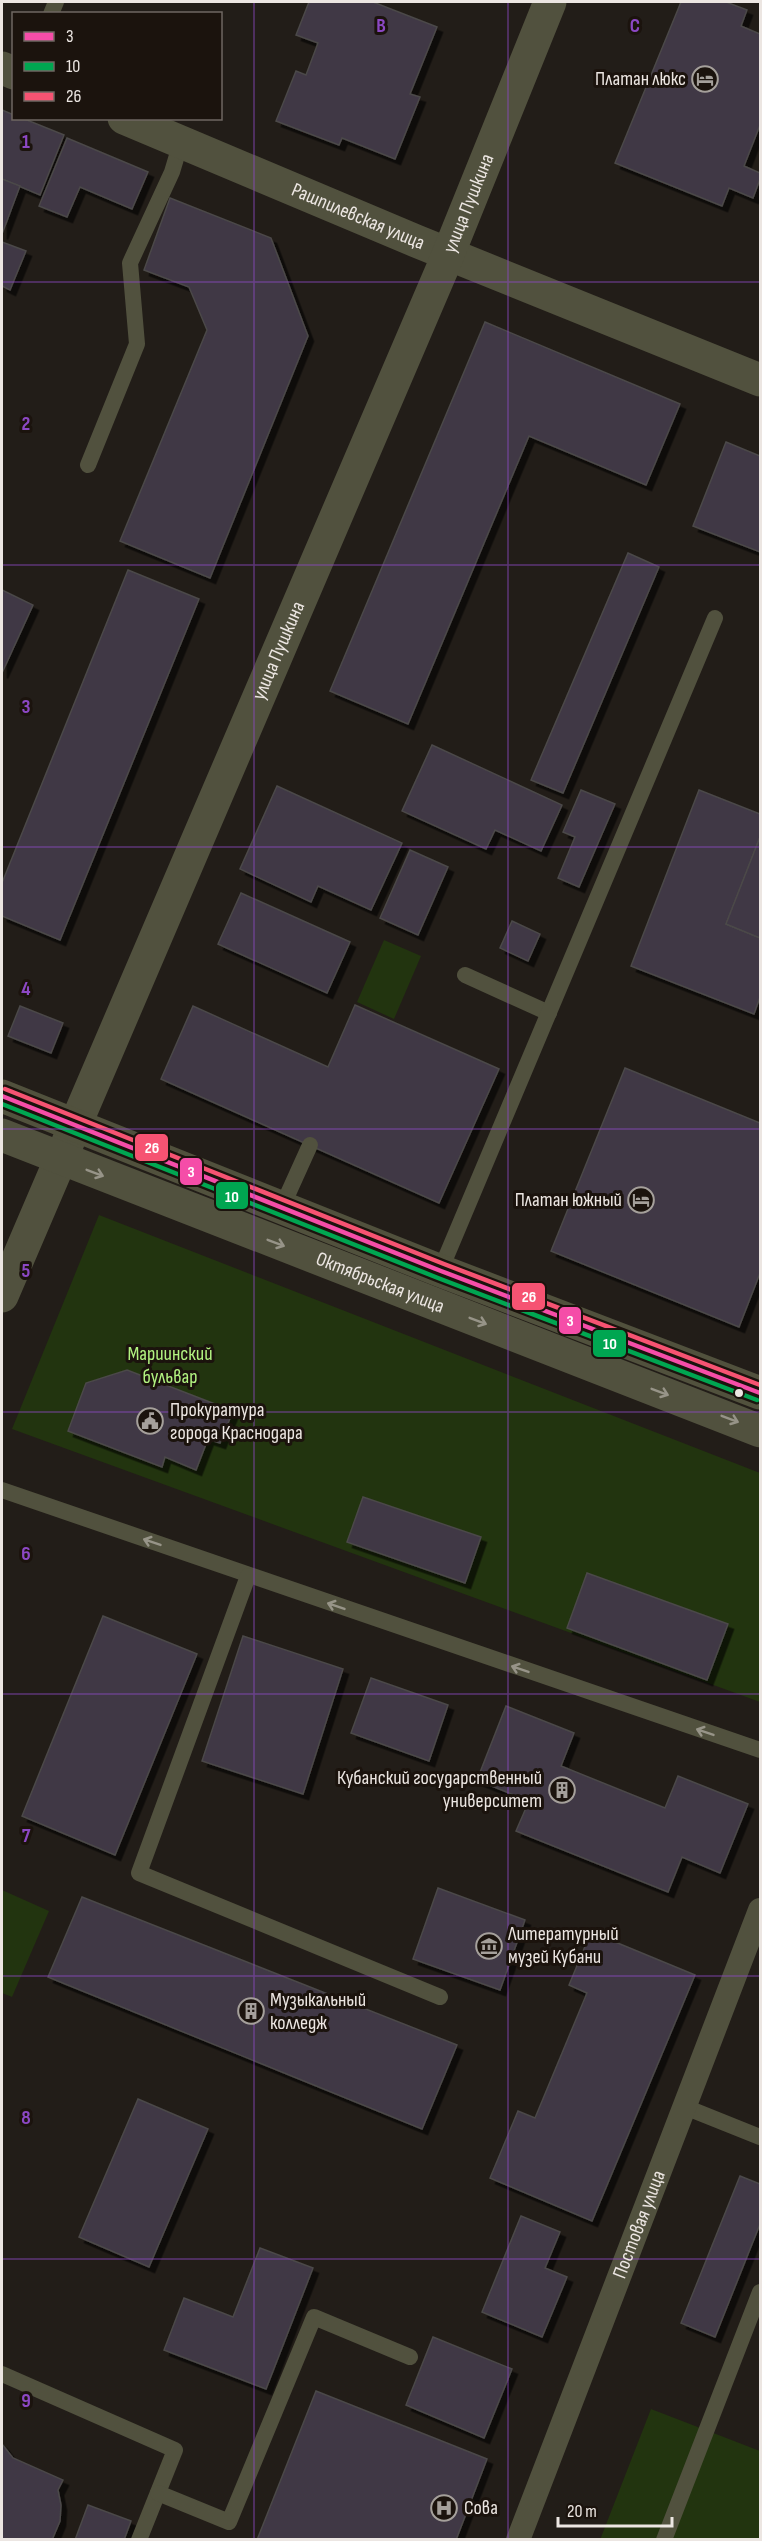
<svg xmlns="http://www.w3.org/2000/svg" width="762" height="2541" viewBox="0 0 762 2541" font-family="'Sofia Sans Condensed',sans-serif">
  <defs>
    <filter id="shadow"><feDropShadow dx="5.5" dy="5.5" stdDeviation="0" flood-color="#0009"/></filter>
  </defs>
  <rect width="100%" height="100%" fill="#221d18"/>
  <!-- green -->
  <g fill="#22340f">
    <polygon points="384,940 421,956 394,1019 357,1002"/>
    <polygon points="99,1215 760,1473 760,1702 12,1429"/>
    <polygon points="2,1890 49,1911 12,1997 2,1993"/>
    <polygon points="651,2409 760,2451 760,2539 600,2540"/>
  </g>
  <!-- building -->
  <g fill="#3f3845" stroke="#4b4848" stroke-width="1.5" filter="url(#shadow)">
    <polygon points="309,2 373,2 437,27 410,94 420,97 395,159 342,138 339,145 276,121 296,71 306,75 318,43 296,35"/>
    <polygon points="681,2 726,2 747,10 741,26 760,34 760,125 744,166 760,173 760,179 753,198 729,188 722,206 615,163"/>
    <polygon points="2,110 14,115 14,118 22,118 64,135 40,195 2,179"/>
    <polygon points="67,138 148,172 132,209 80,187 67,217 39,206"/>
    <polygon points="2,179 20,186 2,234"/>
    <polygon points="170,198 271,238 308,336 210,578 120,541 207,330 189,287 144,270"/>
    <polygon points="2,242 26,251 10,290 2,286"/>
    <polygon points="485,322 680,404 646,485 529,436 408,724 330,691"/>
    <polygon points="726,442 760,456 760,552 693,526"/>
    <polygon points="628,553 659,567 563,793 531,780"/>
    <polygon points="128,570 199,599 60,940 2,916 2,883"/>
    <polygon points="2,590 33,605 2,673"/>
    <polygon points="432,745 562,805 541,851 495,830 486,849 402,811"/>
    <polygon points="277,786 402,843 371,910 318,886 311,902 240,869"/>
    <polygon points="581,790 615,804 579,887 558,878 575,837 563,832"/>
    <polygon points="699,790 760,814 760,837 726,924 760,938 760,997 754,1014 631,966"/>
    <polygon points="760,837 760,938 726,924"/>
    <polygon points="410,850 448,867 418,935 380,918"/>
    <polygon points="241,893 350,942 327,993 218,944"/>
    <polygon points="512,921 540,934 528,961 500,948"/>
    <polygon points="355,1005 499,1069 439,1203 161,1079 193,1006 328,1067"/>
    <polygon points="20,1006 63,1023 51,1053 8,1036"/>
    <polygon points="625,1068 760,1123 760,1273 739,1327 551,1251"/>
    <polygon points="127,1370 233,1411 220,1443 208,1439 196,1470 165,1457 162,1467 68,1431 86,1383"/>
    <polygon points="363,1497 481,1537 465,1583 347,1542"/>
    <polygon points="587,1573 728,1624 707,1680 567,1628"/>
    <polygon points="103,1616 197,1654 115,1855 22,1816"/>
    <polygon points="243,1636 343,1669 303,1794 202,1761"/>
    <polygon points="371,1678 448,1705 429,1761 351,1733"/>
    <polygon points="506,1706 574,1733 561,1766 665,1808 678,1776 748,1804 720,1873 682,1857 668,1892 516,1831 529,1801 477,1780"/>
    <polygon points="438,1888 525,1920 500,1990 413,1959"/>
    <polygon points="82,1897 457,2045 422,2129 48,1977"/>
    <polygon points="591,1932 695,1975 592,2221 490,2178 518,2111 535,2118 587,1993 569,1985"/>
    <polygon points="138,2099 208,2129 149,2267 79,2237"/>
    <polygon points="740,2176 760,2184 760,2224 715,2337 681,2323"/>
    <polygon points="521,2216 560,2232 545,2268 567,2277 542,2337 482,2312"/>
    <polygon points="260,2248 313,2268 266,2389 164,2350 184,2298 233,2317"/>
    <polygon points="433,2337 512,2369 484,2438 406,2405"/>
    <polygon points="316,2391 487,2459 456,2540 257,2540"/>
    <polygon points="2,2444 13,2458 63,2480 58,2490 61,2505 60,2521 52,2540 2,2540"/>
    <polygon points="88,2505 131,2521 124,2540 75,2540"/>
  </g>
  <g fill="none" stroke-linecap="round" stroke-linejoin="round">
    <!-- service -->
    <g stroke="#51513e" stroke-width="16">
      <polyline points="51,14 56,2"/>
      <polyline points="88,465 137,344 130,263 172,172 181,142"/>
      <polyline points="465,975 549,1013"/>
      <polyline points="282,1207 310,1145"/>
      <polyline points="438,1276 715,618"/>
      <polyline points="2,1490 760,1750"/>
      <polyline points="248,1576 139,1873 440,1997"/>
      <polyline points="685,2107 760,2137"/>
      <polyline points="2,2374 175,2450 139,2540"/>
      <polyline points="158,2493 229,2522 314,2317 410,2357"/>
      <polyline points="664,2540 760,2292"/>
    </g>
    <!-- pedestrian -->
    <path stroke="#51513e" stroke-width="24" id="s1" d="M518 2540 760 1910"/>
    <!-- minor -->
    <g stroke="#51513e" stroke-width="33">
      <polyline points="2,68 14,73"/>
      <path id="s2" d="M124 118 416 241 760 380"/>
      <path id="s3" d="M2 1296 443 267 550 2"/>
    </g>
    <!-- tertiary -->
    <path stroke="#51513e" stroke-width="33" id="s4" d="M2 1135 760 1431"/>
    <!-- secondary -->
    <polyline stroke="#51513d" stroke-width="33" points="2,1096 441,1271 760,1393"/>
    <!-- bus-1 casing -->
    <g stroke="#1b130d" stroke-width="9">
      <polyline id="bus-1" points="2,1096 441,1271 760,1393"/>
    </g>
    <!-- bus-2 casing -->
    <g stroke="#1b130d" stroke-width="9">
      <polyline id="bus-2" points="2,1104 438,1278 757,1400"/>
    </g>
    <!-- bus-3 casing -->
    <g stroke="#1b130d" stroke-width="9">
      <polyline id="bus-3" points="5,1089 444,1264 760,1385"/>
    </g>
    <!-- bus-1 -->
    <use href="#bus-1" stroke="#f54da8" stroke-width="4.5"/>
    <!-- bus-2 -->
    <use href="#bus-2" stroke="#00a651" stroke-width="4.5"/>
    <!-- bus-3 -->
    <use href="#bus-3" stroke="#f65372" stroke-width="4.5"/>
  </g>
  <!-- one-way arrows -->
  <defs><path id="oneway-shaft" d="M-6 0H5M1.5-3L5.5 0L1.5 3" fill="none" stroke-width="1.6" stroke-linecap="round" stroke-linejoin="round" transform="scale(1.5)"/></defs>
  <g stroke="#979488">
    <use href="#oneway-shaft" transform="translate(95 1173) rotate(21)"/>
    <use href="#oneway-shaft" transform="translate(276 1243) rotate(21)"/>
    <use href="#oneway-shaft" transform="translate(478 1321) rotate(21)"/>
    <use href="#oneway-shaft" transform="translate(660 1392) rotate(21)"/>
    <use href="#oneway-shaft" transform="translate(730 1419) rotate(21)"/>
    <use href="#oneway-shaft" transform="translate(152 1542) rotate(-161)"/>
    <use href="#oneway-shaft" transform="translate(336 1606) rotate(-161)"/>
    <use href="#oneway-shaft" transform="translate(520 1669) rotate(-161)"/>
    <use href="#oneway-shaft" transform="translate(705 1732) rotate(-161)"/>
  </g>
  <!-- grid -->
  <path fill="none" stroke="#8c48c4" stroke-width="1.5" stroke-opacity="0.55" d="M254 2V2540M508 2V2540M2 282H760M2 565H760M2 847H760M2 1129H760M2 1412H760M2 1694H760M2 1976H760M2 2259H760"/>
  <!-- icons -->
  <defs>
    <g id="hotel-ring" transform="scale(1.35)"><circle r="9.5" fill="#1b130d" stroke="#a5a09b" stroke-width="1.5"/><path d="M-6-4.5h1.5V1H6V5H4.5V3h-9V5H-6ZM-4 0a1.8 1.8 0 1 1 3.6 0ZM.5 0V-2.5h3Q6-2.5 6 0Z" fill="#a5a09b"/></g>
    <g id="civic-ring" transform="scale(1.35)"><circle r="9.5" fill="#1b130d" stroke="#a5a09b" stroke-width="1.5"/><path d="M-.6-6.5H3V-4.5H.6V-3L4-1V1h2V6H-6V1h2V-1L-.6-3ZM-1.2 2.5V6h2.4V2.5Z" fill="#a5a09b"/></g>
    <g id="building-ring" transform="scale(1.35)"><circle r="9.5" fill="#1b130d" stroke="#a5a09b" stroke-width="1.5"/><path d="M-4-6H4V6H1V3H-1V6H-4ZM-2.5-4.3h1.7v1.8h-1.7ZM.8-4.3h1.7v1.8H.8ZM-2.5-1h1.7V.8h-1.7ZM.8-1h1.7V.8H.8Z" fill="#a5a09b"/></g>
    <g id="museum-ring" transform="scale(1.35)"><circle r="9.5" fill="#1b130d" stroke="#a5a09b" stroke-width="1.5"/><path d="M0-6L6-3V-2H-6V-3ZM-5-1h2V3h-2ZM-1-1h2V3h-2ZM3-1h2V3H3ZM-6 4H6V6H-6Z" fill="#a5a09b"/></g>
    <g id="hospital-ring" transform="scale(1.35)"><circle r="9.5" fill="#1b130d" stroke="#a5a09b" stroke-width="1.5"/><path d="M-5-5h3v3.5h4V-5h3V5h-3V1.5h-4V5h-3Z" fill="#a5a09b"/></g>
  </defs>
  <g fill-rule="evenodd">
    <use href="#hotel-ring" x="705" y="79"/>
    <use href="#hotel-ring" x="641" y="1200"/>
    <use href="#civic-ring" x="150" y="1421"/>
    <use href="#building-ring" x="562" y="1790"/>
    <use href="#museum-ring" x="489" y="1946"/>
    <use href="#building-ring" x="251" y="2011"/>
    <use href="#hospital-ring" x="444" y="2508"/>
  </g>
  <!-- markers -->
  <circle fill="#ece6e2" stroke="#1b130d" stroke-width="2" cx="739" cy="1393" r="5"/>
  <g text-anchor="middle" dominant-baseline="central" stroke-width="6" stroke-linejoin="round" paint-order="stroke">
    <!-- poi labels -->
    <g font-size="20" fill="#ece6e2" stroke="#1b130d" text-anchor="start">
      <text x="686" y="79" text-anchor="end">Платан люкс</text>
      <text x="622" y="1200" text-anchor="end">Платан южный</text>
      <text x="170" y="1410">Прокуратура<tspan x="170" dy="23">города Краснодара</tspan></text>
      <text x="542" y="1778" text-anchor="end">Кубанский государственный<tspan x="542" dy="23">университет</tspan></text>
      <text x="508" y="1934">Литературный<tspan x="508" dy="23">музей Кубани</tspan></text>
      <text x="270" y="2000">Музыкальный<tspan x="270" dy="23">колледж</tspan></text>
      <text x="464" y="2508">Сова</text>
    </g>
    <!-- street labels -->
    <g font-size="20" fill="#ece6e2" stroke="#1b130d">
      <text stroke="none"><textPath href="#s3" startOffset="1188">улица Пушкина</textPath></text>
      <text stroke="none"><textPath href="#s2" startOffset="254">Рашпилевская улица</textPath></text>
      <text stroke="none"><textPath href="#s3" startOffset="702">улица Пушкина</textPath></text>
      <text stroke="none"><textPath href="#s4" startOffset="406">Октябрьская улица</textPath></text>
      <text stroke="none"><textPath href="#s1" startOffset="338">Постовая улица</textPath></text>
    </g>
    <!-- park labels -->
    <g font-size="20" fill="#b2f381" stroke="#1b130d">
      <text x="170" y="1354">Мариинский<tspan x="170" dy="23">бульвар</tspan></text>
    </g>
  </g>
  <g font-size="20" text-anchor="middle" font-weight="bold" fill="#8c48c4" stroke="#1b130d" stroke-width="6" stroke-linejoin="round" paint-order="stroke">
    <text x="381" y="32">B</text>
    <text x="635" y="32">C</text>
    <text x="26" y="148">1</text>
    <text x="26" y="430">2</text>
    <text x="26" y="713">3</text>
    <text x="26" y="995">4</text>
    <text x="26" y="1277">5</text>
    <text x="26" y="1560">6</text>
    <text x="26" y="1842">7</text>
    <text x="26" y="2124">8</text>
    <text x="26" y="2407">9</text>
  </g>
  <g stroke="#1b130d" stroke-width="2">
    <rect x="134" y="1133" width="35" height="29" rx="6" fill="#f65372"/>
    <rect x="179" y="1157" width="24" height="29" rx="6" fill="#f54da8"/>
    <rect x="215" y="1181" width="34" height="29" rx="6" fill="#00a651"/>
    <rect x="511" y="1282" width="35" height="29" rx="6" fill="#f65372"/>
    <rect x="558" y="1306" width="24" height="29" rx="6" fill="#f54da8"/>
    <rect x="592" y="1329" width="35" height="29" rx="6" fill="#00a651"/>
  </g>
  <g font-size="16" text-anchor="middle" font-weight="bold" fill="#fff">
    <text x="152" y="1153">26</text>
    <text x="191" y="1177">3</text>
    <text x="232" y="1202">10</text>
    <text x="529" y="1302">26</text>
    <text x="570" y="1326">3</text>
    <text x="610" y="1349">10</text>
  </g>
  <!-- border -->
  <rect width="762" height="2541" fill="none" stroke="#ece6e2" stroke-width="6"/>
  <!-- legend -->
  <rect x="12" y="12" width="210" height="108" fill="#1b130d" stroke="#6f6762" stroke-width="1.5"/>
  <rect x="24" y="32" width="30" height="9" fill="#f54da8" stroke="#6f6762" stroke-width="1.5"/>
  <text x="66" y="42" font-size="18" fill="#ece6e2">3</text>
  <rect x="24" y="62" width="30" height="9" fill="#00a651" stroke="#6f6762" stroke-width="1.5"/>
  <text x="66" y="72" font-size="18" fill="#ece6e2">10</text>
  <rect x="24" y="92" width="30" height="9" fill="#f65372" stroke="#6f6762" stroke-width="1.5"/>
  <text x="66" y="102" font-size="18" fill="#ece6e2">26</text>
  <!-- scale -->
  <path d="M558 2517v9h114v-9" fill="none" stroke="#ece6e2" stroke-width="3"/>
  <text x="567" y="2517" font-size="18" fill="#ece6e2" stroke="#1b130d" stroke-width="4.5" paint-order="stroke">20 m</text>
</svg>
